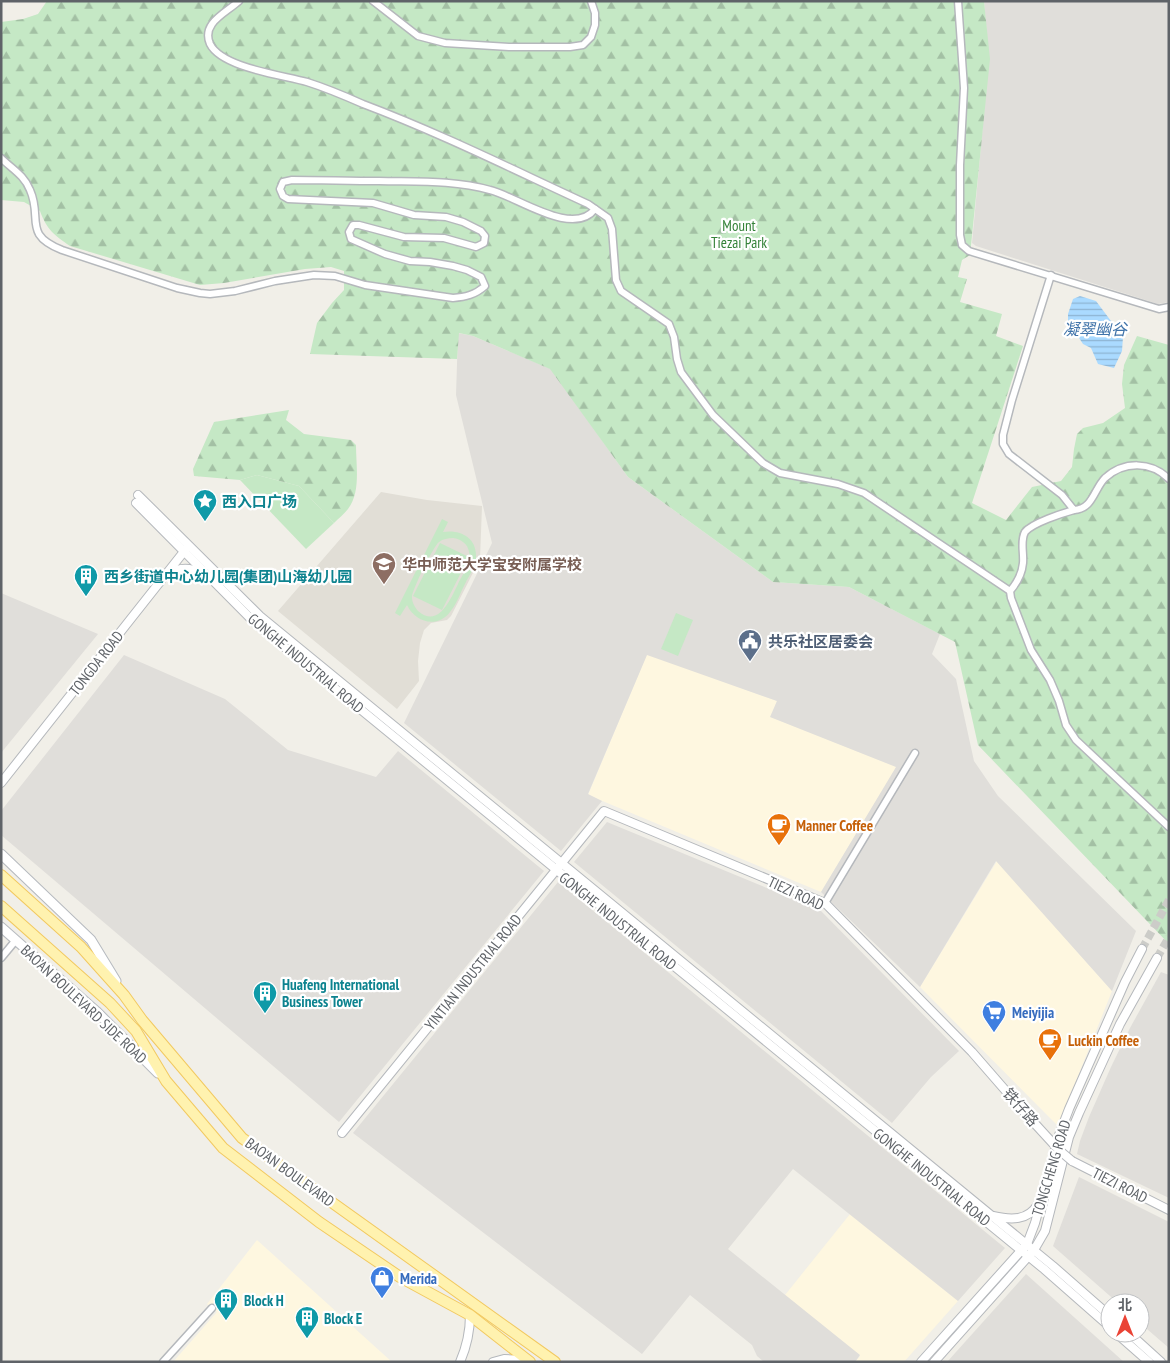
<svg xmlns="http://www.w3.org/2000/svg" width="1170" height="1363" viewBox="0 0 1170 1363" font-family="'PT Sans Narrow','Noto Sans SC',sans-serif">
  <defs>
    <pattern id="forest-firs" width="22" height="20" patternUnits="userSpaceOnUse" patternTransform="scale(1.25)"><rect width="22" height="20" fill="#c5e8c5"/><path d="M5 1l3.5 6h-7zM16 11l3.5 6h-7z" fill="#a3c0a4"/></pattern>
    <pattern id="water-rules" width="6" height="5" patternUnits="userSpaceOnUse" patternTransform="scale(1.25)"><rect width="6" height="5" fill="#aadaff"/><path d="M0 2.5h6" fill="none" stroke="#8eb4d2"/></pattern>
  </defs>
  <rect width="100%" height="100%" fill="#f1efe8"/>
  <!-- commercial -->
  <g fill="#fef7e0">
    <polygon points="647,654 777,701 771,717 897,767 821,892 588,795"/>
    <polygon points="997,861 1112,991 1058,1126 920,987"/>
    <polygon points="850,1214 958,1301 904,1362 855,1362 860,1356 785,1295"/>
    <polygon points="257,1240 392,1362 173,1362 217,1312 207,1304"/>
  </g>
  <!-- industrial -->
  <g fill="#e0deda">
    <polygon points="984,1 1169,1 1169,302 1158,304 976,246 972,243 989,59"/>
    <polygon points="458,333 473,336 551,369 628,477 773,582 849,587 940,634 932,654 956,679 974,761 998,796 1136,931 1112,991 996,861 920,987 821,892 896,767 770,717 777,701 647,655 588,794 602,801 561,851 404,723 492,543 456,395"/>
    <polygon points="1,593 98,634 1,753"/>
    <polygon points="124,655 225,699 288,750 376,777 398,751 544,871 339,1122 1,835 1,811"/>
    <polygon points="607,822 820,910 959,1051 931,1077 892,1123 574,862"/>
    <polygon points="558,882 1005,1248 958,1301 793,1169 728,1249 860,1355 855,1362 764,1362 757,1356 752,1345 690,1295 642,1354 353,1133"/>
    <polygon points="1161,972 1169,975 1169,1198 1077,1154 1080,1141 1089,1117 1111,1067 1130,1028"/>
    <polygon points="1079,1177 1169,1222 1169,1348 1140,1323 1140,1303 1118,1303 1053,1246"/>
    <polygon points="1026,1274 1124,1362 947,1362"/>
  </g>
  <!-- education -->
  <polygon fill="#e1ded6" points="381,492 427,500 482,506 480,559 451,616 447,620 431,623 424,630 420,643 418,661 419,681 397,709 278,611"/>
  <!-- green -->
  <g fill="#c5e8c5" fill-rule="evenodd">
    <polygon points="257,475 299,486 334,523 306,549 240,480"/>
    <path d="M442 519 448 522 443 532C459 529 476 537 476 555 477 566 469 575 465 584 460 593 457 604 450 612 437 629 415 622 407 605L400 616 395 613ZM453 538C461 539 468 544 469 552 472 563 462 575 458 584 451 598 439 629 418 611 415 607 412 603 412 597 412 590 433 547 439 542 443 539 448 538 453 538Z"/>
    <polygon points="440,543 469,557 442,610 413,596"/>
    <polygon points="676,613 693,620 678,656 661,649"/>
  </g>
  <!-- forest -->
  <g fill="url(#forest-firs)">
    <path d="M47 1H984L990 59 970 255 962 260 958 277 967 279 960 302 1002 314 996 336 1023 346 972 503 1006 520 1032 487 1061 481 1072 467 1074 449 1077 434 1083 428 1103 423 1125 408 1122 384 1124 365 1137 336 1169 345V944L978 745 955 642 849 587 773 582 628 477 550 369 473 336 459 333 457 359 310 354 317 323 332 303 344 290V271L331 267 305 269 224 283 200 285 70 246C54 235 47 230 40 211L24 202 1 200V22L23 19 38 14Z"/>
    <path d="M289 410 286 420 304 434 351 440 356 445C356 466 361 492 348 509 344 514 338 519 334 523L299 486 257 475 240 480 194 476 193 469 214 422Z"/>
  </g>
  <!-- water -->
  <polygon fill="url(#water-rules)" points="1080,296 1096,301 1123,337 1122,351 1114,368 1098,364 1091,348 1083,344 1068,321 1068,314 1073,299"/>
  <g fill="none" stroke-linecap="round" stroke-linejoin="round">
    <!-- tertiary-tunnel -->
    <g stroke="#ccccc8" stroke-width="8" stroke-dasharray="8 4" stroke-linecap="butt">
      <polyline points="1142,949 1169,900"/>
      <polyline points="1157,958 1169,937"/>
    </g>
    <!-- minor casing -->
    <g stroke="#b5b8bc" stroke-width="9">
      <g id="minor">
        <path d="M239 1C226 13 201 23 210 44 222 68 283 75 307 82 326 88 345 96 363 104 440 133 514 170 588 204L608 218 612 229 616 280 621 291 669 324 674 337 677 359 681 372 713 415 763 463 780 473 838 484 864 493 1010 591"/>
        <polyline points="373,1 418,36 445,43 509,47 570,47 583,45 591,37 595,25 595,13 591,1"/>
        <polyline points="958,1 964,88 960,165 960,235 962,245 969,251 1159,309 1169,307"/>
        <path d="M1 158C12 169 24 175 30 190 43 219 22 234 62 250L177 288 200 293 210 294 235 291 275 281 314 275 335 276 365 285 453 298C465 297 475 295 485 286L481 277 467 270 453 266 430 262 410 261 385 254 351 239 349 232 353 225H359L404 237 444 238 476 247 484 243 485 236 481 231 463 222 446 217 414 215 373 203 288 199 283 196 280 189 283 182 292 180C321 180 350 181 379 181 416 182 454 180 490 190 516 196 573 238 595 209"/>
        <path d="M1051 275 1012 400 1003 435V444L1009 454 1062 495 1074 510C1093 509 1094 489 1105 478 1124 461 1151 461 1169 479"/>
        <path d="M1074 510C1063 513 1032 523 1025 532 1020 541 1024 553 1023 563 1022 574 1017 583 1010 591L1011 598 1031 650 1050 680 1059 701 1066 725 1076 740 1169 827"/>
        <polyline points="825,903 915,753"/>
        <polyline points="1,958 16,940"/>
        <polyline points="163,1362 212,1308"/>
      </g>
    </g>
    <!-- tertiary casing -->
    <g stroke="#b5b8bc" stroke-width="10">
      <g id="tertiary">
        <polyline points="138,495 260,616 1053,1266 1110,1316"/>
        <polyline points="136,503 254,622 1044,1269 1110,1327"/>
        <path d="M168 574C179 567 190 567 202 573"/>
        <polyline points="1,783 186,549"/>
        <polyline points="342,1133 604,811 825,903 972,1052 1026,1114"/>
        <polyline points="1072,1161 1169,1210"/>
        <path d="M993 1216C1011 1220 1028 1221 1038 1204"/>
        <polyline points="1116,1333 1149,1362"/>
        <polyline points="1129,1333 1161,1362"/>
        <path d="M460 1362C467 1346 470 1333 470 1315"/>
        <polyline points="493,1362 504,1359 527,1360"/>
        <polyline points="921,1362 1027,1244 1035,1223 1059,1135 1069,1109 1125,982 1142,949"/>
        <polyline points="934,1362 1034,1250 1045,1231 1069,1137 1079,1113 1120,1024 1157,958"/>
      </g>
    </g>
    <!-- secondary casing -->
    <g stroke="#b6babf" stroke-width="11">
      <g id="secondary">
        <polyline points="1,854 91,940 116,981"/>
        <polyline points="1,927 96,1011 158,1073"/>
      </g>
    </g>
    <!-- primary casing -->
    <g stroke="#f2c960" stroke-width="12">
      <g id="primary">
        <polyline points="1,875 81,947 124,995 142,1020 242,1138 555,1362"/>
        <polyline points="1,906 110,1003 136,1031 166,1081 223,1148 319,1222 400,1277 470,1315 530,1362"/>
      </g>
    </g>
    <!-- minor -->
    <use href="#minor" stroke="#fff" stroke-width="6"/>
    <!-- tertiary -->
    <use href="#tertiary" stroke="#fff" stroke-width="8"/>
    <!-- secondary -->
    <use href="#secondary" stroke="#fff" stroke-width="9"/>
    <!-- primary -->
    <use href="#primary" stroke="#fff2af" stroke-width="10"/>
    <!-- tertiary-bridge casing -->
    <g stroke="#b5b8bc" stroke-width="10" stroke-linecap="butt">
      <polyline id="tertiary-bridge" points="1026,1114 1059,1150 1072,1161"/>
    </g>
    <!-- tertiary-bridge -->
    <use href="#tertiary-bridge" stroke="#fff" stroke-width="8"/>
  </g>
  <!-- icons -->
  <defs>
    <g id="sight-pin" transform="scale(1.25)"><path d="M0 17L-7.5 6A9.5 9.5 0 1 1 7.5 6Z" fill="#0f9aa8" stroke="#fff"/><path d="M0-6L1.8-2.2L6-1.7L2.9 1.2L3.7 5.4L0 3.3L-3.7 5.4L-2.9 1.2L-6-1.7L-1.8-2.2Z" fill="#fff"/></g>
    <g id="school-pin" transform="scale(1.25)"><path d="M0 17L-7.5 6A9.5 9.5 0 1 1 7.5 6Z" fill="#8d6e63" stroke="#fff"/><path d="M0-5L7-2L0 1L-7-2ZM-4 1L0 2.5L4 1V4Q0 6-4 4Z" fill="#fff"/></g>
    <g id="building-pin" transform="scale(1.25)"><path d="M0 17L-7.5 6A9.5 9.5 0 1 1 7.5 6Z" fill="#0f9aa8" stroke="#fff"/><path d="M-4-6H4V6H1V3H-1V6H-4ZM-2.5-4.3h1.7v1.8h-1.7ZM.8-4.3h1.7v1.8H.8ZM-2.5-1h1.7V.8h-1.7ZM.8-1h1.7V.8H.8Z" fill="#fff"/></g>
    <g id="civic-pin" transform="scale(1.25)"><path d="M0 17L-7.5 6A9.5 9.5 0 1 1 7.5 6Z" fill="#5c6f8a" stroke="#fff"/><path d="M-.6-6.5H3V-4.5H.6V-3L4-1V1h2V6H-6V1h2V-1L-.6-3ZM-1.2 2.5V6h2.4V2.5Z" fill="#fff"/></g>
    <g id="cafe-pin" transform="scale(1.25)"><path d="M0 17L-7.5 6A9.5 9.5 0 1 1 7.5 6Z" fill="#e8710a" stroke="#fff"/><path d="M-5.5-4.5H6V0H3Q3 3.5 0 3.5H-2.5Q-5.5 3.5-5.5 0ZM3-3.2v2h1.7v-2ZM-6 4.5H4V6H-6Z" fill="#fff"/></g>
    <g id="supermarket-pin" transform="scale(1.25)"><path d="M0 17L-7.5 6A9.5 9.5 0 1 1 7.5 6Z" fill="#3f7fe0" stroke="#fff"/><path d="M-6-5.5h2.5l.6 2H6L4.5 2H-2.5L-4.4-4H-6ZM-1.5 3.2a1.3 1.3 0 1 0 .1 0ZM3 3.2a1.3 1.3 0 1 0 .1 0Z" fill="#fff"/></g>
    <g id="shop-pin" transform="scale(1.25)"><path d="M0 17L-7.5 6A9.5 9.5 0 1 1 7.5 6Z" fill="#3f7fe0" stroke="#fff"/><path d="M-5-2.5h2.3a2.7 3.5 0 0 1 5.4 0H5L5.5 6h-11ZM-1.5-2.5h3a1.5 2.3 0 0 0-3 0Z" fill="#fff"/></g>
  </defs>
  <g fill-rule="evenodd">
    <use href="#sight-pin" x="205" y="501"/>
    <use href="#school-pin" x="384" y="564"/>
    <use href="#building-pin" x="86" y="576"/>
    <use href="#civic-pin" x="750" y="641"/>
    <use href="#cafe-pin" x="779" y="825"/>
    <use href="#building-pin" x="265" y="993"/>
    <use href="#supermarket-pin" x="994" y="1012"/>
    <use href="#cafe-pin" x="1050" y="1040"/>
    <use href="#shop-pin" x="382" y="1278"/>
    <use href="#building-pin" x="226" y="1300"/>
    <use href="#building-pin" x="307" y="1318"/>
  </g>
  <g text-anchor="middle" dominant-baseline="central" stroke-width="4.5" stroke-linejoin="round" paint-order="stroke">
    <!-- park labels -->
    <g font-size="15" fill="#348238" stroke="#fff">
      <text x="739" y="225">Mount<tspan x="739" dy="17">Tiezai Park</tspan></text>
    </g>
    <!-- culture labels -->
    <g font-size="15" font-weight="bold" fill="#0d838f" stroke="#fff" text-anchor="start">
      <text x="222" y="501">西入口广场</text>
      <text x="104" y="576">西乡街道中心幼儿园(集团)山海幼儿园</text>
      <text x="282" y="984">Huafeng International<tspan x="282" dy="17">Business Tower</tspan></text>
      <text x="244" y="1300">Block H</text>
      <text x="324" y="1318">Block E</text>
    </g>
    <!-- education labels -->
    <g font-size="15" font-weight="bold" fill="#785e54" stroke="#fff" text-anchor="start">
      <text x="402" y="564">华中师范大学宝安附属学校</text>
    </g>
    <!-- service labels -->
    <g font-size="15" font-weight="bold" fill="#4e5e75" stroke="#fff" text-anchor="start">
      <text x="768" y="641">共乐社区居委会</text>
    </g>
    <!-- street labels -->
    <g font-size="15" fill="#5f6368" stroke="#fff">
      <text transform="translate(96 663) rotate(-52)">TONGDA ROAD</text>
      <text transform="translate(306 663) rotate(40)">GONGHE INDUSTRIAL ROAD</text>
      <text transform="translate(796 893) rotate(25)">TIEZI ROAD</text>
      <text transform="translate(618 921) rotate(39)">GONGHE INDUSTRIAL ROAD</text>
      <text transform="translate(473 972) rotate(-51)">YINTIAN INDUSTRIAL ROAD</text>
      <text transform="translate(84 1004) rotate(43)">BAO'AN BOULEVARD SIDE ROAD</text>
      <text transform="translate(1021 1107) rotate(49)">铁仔路</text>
      <text transform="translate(1051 1168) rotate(-73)">TONGCHENG ROAD</text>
      <text transform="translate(290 1172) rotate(36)">BAO'AN BOULEVARD</text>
      <text transform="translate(932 1177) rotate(39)">GONGHE INDUSTRIAL ROAD</text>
      <text transform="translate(1120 1185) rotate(27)">TIEZI ROAD</text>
    </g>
    <!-- food labels -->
    <g font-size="15" font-weight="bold" fill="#c56008" stroke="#fff" text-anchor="start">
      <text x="796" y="825">Manner Coffee</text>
      <text x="1068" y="1040">Luckin Coffee</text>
    </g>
    <!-- shop labels -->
    <g font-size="15" font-weight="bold" fill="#366cbe" stroke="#fff" text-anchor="start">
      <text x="1012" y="1012">Meiyijia</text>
      <text x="400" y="1278">Merida</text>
    </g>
    <!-- water labels -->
    <g font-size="16" font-style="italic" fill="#4174aa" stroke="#fff">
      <text x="1095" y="329">凝翠幽谷</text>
    </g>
  </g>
  <!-- border -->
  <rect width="1170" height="1363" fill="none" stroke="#5f6368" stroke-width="5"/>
  <!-- north arrow -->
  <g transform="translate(1125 1318)"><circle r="24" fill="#ffffff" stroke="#bfc1c3"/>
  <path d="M0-4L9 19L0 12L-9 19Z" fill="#ea4335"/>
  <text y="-8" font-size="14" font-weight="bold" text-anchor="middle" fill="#5f6368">北</text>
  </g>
</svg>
